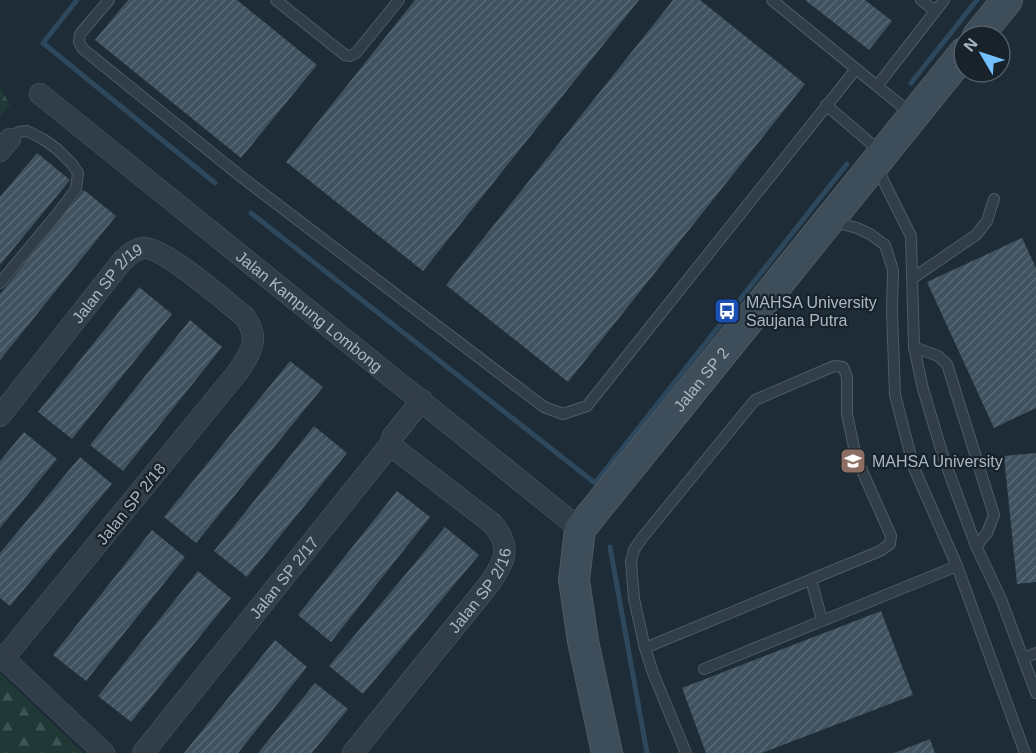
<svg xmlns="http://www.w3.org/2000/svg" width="1036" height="753" viewBox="0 0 1036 753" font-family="Helvetica,sans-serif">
  <defs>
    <pattern id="forest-firs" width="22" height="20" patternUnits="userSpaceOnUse" patternTransform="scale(1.5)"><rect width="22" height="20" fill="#203937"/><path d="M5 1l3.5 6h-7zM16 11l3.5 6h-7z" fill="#3e5452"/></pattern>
    <pattern id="building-hatch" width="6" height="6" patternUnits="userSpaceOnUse" patternTransform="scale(1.5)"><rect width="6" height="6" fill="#40525f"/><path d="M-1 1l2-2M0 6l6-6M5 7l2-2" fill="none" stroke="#596974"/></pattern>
  </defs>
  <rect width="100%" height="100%" fill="#1d2c36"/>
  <!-- forest -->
  <g fill="url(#forest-firs)">
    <polygon points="0,88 10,105 0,117"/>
    <polygon points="0,673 83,753 0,753"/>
  </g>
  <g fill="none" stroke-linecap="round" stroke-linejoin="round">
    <!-- stream -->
    <g stroke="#2d485d" stroke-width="5">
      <polyline points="77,0 43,43 215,183"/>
      <polyline points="911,83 977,0"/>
      <polyline points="251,213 595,483 847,164"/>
      <polyline points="610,547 647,753"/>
    </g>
  </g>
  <!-- building -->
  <g fill="url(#building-hatch)">
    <polygon points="128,0 237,0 317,65 241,158 95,40"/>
    <polygon points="415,0 639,0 423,271 286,162"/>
    <polygon points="673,0 700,0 805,84 568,382 446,285"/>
    <polygon points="805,0 865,0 892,21 869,50"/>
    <polygon points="37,153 70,180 0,265 0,197"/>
    <polygon points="84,190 116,216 0,360 0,294"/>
    <polygon points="1022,238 1036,268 1036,408 994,428 927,282"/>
    <polygon points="139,287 172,314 72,439 38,412"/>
    <polygon points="190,320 222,347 123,471 90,445"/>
    <polygon points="290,361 323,387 196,543 164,517"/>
    <polygon points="314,426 347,453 247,577 214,551"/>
    <polygon points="24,432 57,459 0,528 0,461"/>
    <polygon points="1036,453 1036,582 1017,584 1004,456"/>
    <polygon points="80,457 112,484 10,606 0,598 0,553"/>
    <polygon points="397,491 430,517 331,642 298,615"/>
    <polygon points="445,527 479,555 363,694 329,666"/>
    <polygon points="152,530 185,557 86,681 53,655"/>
    <polygon points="198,571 231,598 131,722 98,696"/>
    <polygon points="881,611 913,695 762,753 706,753 682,688"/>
    <polygon points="275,640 307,667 238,753 184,753"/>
    <polygon points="315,683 348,709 312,753 258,753"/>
    <polygon points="930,739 935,753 894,753"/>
  </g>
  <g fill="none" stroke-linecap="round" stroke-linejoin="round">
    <!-- lane casing -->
    <g stroke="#4e5b65" stroke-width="12">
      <g id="lane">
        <polyline points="109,0 80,34 79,42 83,49 244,179 544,407 563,414 587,406 856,69"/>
        <polyline points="276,0 345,55 350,56 356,53 399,0"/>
        <polyline points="772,0 877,86"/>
        <polyline points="921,0 935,11"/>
        <polyline points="826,105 881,152"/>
        <polyline points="913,115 877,86 944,0"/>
        <polyline points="876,166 911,236 914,347 923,389 944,459 976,546 1001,599 1036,693"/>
        <polyline points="831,221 857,228 870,234 885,245 893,270 892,311 895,395 914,468 957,566 1025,753"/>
        <polyline points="913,278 976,235 987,221 994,199"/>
        <polyline points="0,283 58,213 76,189 78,173 72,164 57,149 43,139 27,131 19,132 10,139"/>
        <polyline points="914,347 938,356 947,364 994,515 987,533 976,546"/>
        <polyline points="811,580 822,620"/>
        <polyline points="645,648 880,551 890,544 891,536 856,457 847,414 847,377 843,367 834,366 755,400 642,538 634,550 631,561 634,599 645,648 653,673 686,753"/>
        <polyline points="1023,658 1036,653"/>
        <polyline points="704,669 957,566"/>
      </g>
    </g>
    <!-- street casing -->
    <g stroke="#4e5b65" stroke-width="22">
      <g id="street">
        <path id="s1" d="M40 94 580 529"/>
        <polyline points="0,151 10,139"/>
        <path id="s2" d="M0 416 123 260C129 255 135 249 143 248 163 246 226 302 244 316 261 338 251 353 237 373L4 658"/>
        <polyline points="0,655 104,753"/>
        <path id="s3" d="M143 753 390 445 393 436 422 400"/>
        <path id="s4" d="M353 753 490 583C505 560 512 548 493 524L390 445"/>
      </g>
    </g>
    <!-- secondary casing -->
    <g stroke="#4e5b65" stroke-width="32">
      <g id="secondary">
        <polyline points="978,36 1007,0"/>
        <path id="s5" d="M607 753 583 641 574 580 580 529 964 53"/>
      </g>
    </g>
    <!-- lane -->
    <use href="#lane" stroke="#313d47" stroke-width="10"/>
    <!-- street -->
    <use href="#street" stroke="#313d47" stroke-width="21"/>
    <!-- secondary -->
    <use href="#secondary" stroke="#3e4d5a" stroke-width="30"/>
  </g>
  <!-- icons -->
  <defs>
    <g id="bus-square" transform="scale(1.35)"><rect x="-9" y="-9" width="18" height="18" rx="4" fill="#1a4fb4" stroke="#17222b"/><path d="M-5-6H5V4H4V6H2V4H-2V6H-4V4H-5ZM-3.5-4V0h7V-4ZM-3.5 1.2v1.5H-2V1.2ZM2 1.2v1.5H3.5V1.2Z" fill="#fff"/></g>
    <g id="university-square" transform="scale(1.35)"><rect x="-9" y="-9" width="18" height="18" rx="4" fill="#8d6e63" stroke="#17222b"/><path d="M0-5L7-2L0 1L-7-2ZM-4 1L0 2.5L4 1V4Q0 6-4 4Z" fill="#fff"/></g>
  </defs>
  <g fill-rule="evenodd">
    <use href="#bus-square" x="727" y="311"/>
    <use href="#university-square" x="853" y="461"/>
  </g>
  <g text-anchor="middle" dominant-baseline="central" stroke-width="4.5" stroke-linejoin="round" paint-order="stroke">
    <!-- street labels -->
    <g font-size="16" fill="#aab8c4" stroke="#17222b">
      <text stroke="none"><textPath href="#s2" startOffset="171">Jalan SP 2/19</textPath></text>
      <text stroke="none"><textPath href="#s1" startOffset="346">Jalan Kampung Lombong</textPath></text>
      <text stroke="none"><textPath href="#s5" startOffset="420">Jalan SP 2</textPath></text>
      <text transform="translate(131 504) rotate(-51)">Jalan SP 2/18</text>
      <text stroke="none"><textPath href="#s3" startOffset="225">Jalan SP 2/17</textPath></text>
      <text stroke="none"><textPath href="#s4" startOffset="207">Jalan SP 2/16</textPath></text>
    </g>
    <!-- poi labels -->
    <g font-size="16" fill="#aab8c4" stroke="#17222b" text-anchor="start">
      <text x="746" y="302">MAHSA University<tspan x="746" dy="18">Saujana Putra</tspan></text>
      <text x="872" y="461">MAHSA University</text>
    </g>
  </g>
  <!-- north arrow -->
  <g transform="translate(982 54) rotate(309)"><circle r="28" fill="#17222b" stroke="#525e68" stroke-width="1.5"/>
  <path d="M0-4.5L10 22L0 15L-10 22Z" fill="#74bfff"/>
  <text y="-9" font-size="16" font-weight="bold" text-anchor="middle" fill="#aab8c4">N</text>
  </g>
</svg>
